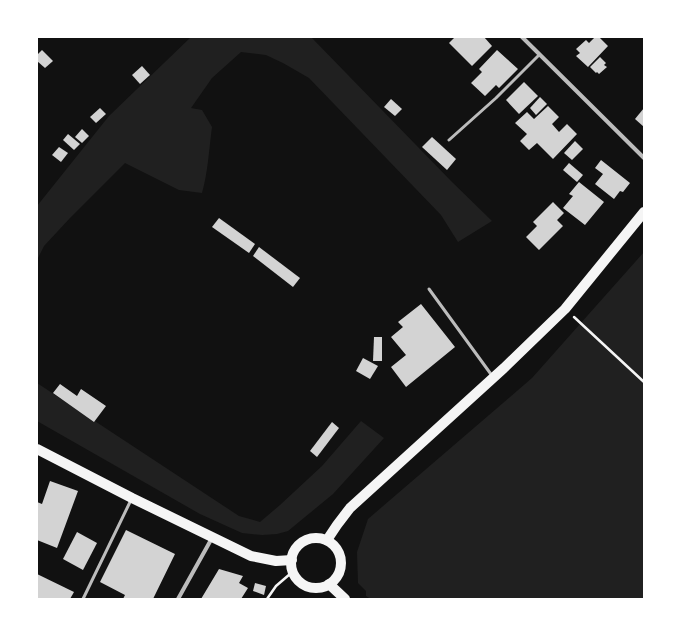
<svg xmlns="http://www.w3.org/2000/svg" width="681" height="636" viewBox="0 0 681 636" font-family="'Roboto Condensed',sans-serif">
  <rect width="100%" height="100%" fill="#111"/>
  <!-- green -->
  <g fill="#202020">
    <path d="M191 37H311L451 181 492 221 458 242 441 215 309 78 283 63 266 55 241 52 212 78 191 108 202 110 212 127C209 149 208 172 202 193L179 190 125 163 70 218 44 246 37 260V206L109 116Z"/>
    <polygon points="644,252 644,599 371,599 366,596 366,591 358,583 357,552 368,519 532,378"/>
    <polygon points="37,383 239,516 260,522 280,505 322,466 361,421 384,438 333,494 288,531 277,534 262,535 242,533 200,514 37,421"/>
  </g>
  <!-- building -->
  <g fill="#d3d3d3">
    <polygon points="455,37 484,37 492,46 472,66 449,43"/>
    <polygon points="595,37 599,37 608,46 588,67 576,56 580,53 576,49 586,40 589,43"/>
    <polygon points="42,50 53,61 45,68 37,61 37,55"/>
    <polygon points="497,50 518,69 499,88 496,85 485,96 471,83 482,72 479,69"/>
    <polygon points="600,57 606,63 604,65 607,67 599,74 597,72 596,73 590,67"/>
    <polygon points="142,66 150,75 140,84 132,75"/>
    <polygon points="524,82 538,96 519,114 506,100"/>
    <polygon points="540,97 547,104 536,115 530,108"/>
    <polygon points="391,99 402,109 395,116 384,107"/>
    <polygon points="548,106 559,117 552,124 559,132 567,124 577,134 553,159 537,143 529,150 520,141 527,134 515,123 527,112 534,119"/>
    <polygon points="100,108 106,114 96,123 90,117"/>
    <polygon points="644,108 644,127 635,119"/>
    <polygon points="82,129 89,136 82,143 75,137"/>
    <polygon points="68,134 80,144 74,150 63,140"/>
    <polygon points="432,137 456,159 447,170 422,147"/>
    <polygon points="575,141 583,149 572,160 564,153"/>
    <polygon points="59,147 68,153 61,162 52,155"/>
    <polygon points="601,160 630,183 623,192 620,191 614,199 595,184 603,174 595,168"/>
    <polygon points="569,163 583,175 577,182 563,170"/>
    <polygon points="579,182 604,202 585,225 563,208 573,196 569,194"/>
    <polygon points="553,202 564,213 557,220 563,226 539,250 526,237 537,226 533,222"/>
    <polygon points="219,218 255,244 249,253 212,227"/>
    <polygon points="259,247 300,278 293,287 253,256"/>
    <polygon points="421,304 455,347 406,387 391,367 406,355 391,337 403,327 398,322"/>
    <polygon points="374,337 382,337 382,361 373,361"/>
    <polygon points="363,358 378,366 370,379 356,371"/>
    <polygon points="60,384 77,396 81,389 106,406 94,422 53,393"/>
    <polygon points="332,422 339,428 317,457 310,451"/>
    <polygon points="50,481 78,491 57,548 37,540 37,502 42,504"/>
    <polygon points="126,530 175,554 153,599 123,599 125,595 100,582"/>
    <polygon points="77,532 97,543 83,570 63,559"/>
    <polygon points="219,569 243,576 239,583 248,588 241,599 201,599"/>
    <polygon points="37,574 74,592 70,599 37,599"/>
    <polygon points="255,583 266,586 264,595 253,591"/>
  </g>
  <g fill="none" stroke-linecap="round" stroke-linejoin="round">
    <!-- path -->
    <g stroke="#f5f5f5" stroke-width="2.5">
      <polyline points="574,317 644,382"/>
      <polyline points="267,599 276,586 290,574"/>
    </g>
    <!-- service -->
    <g stroke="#bcbcbc" stroke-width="3">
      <polyline points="449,140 496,98 539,55"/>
      <polyline points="429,289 493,377"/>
      <polyline points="83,599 131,500"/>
    </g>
    <!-- minor -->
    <g stroke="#bcbcbc" stroke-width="4">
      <polyline points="522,37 644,158"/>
      <polyline points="178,599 212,538"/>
    </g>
    <!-- primary -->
    <g stroke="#f5f5f5" stroke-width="10">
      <polyline points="37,449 132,498 251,556 276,561 292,560"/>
      <circle cx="316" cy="563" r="25"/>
      <polyline points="327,540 337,525 350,508 504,368 565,309 644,212"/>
      <polyline points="329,584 345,599"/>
    </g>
  </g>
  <!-- border -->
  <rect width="681" height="636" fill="none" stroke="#ffffff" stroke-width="76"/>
</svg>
